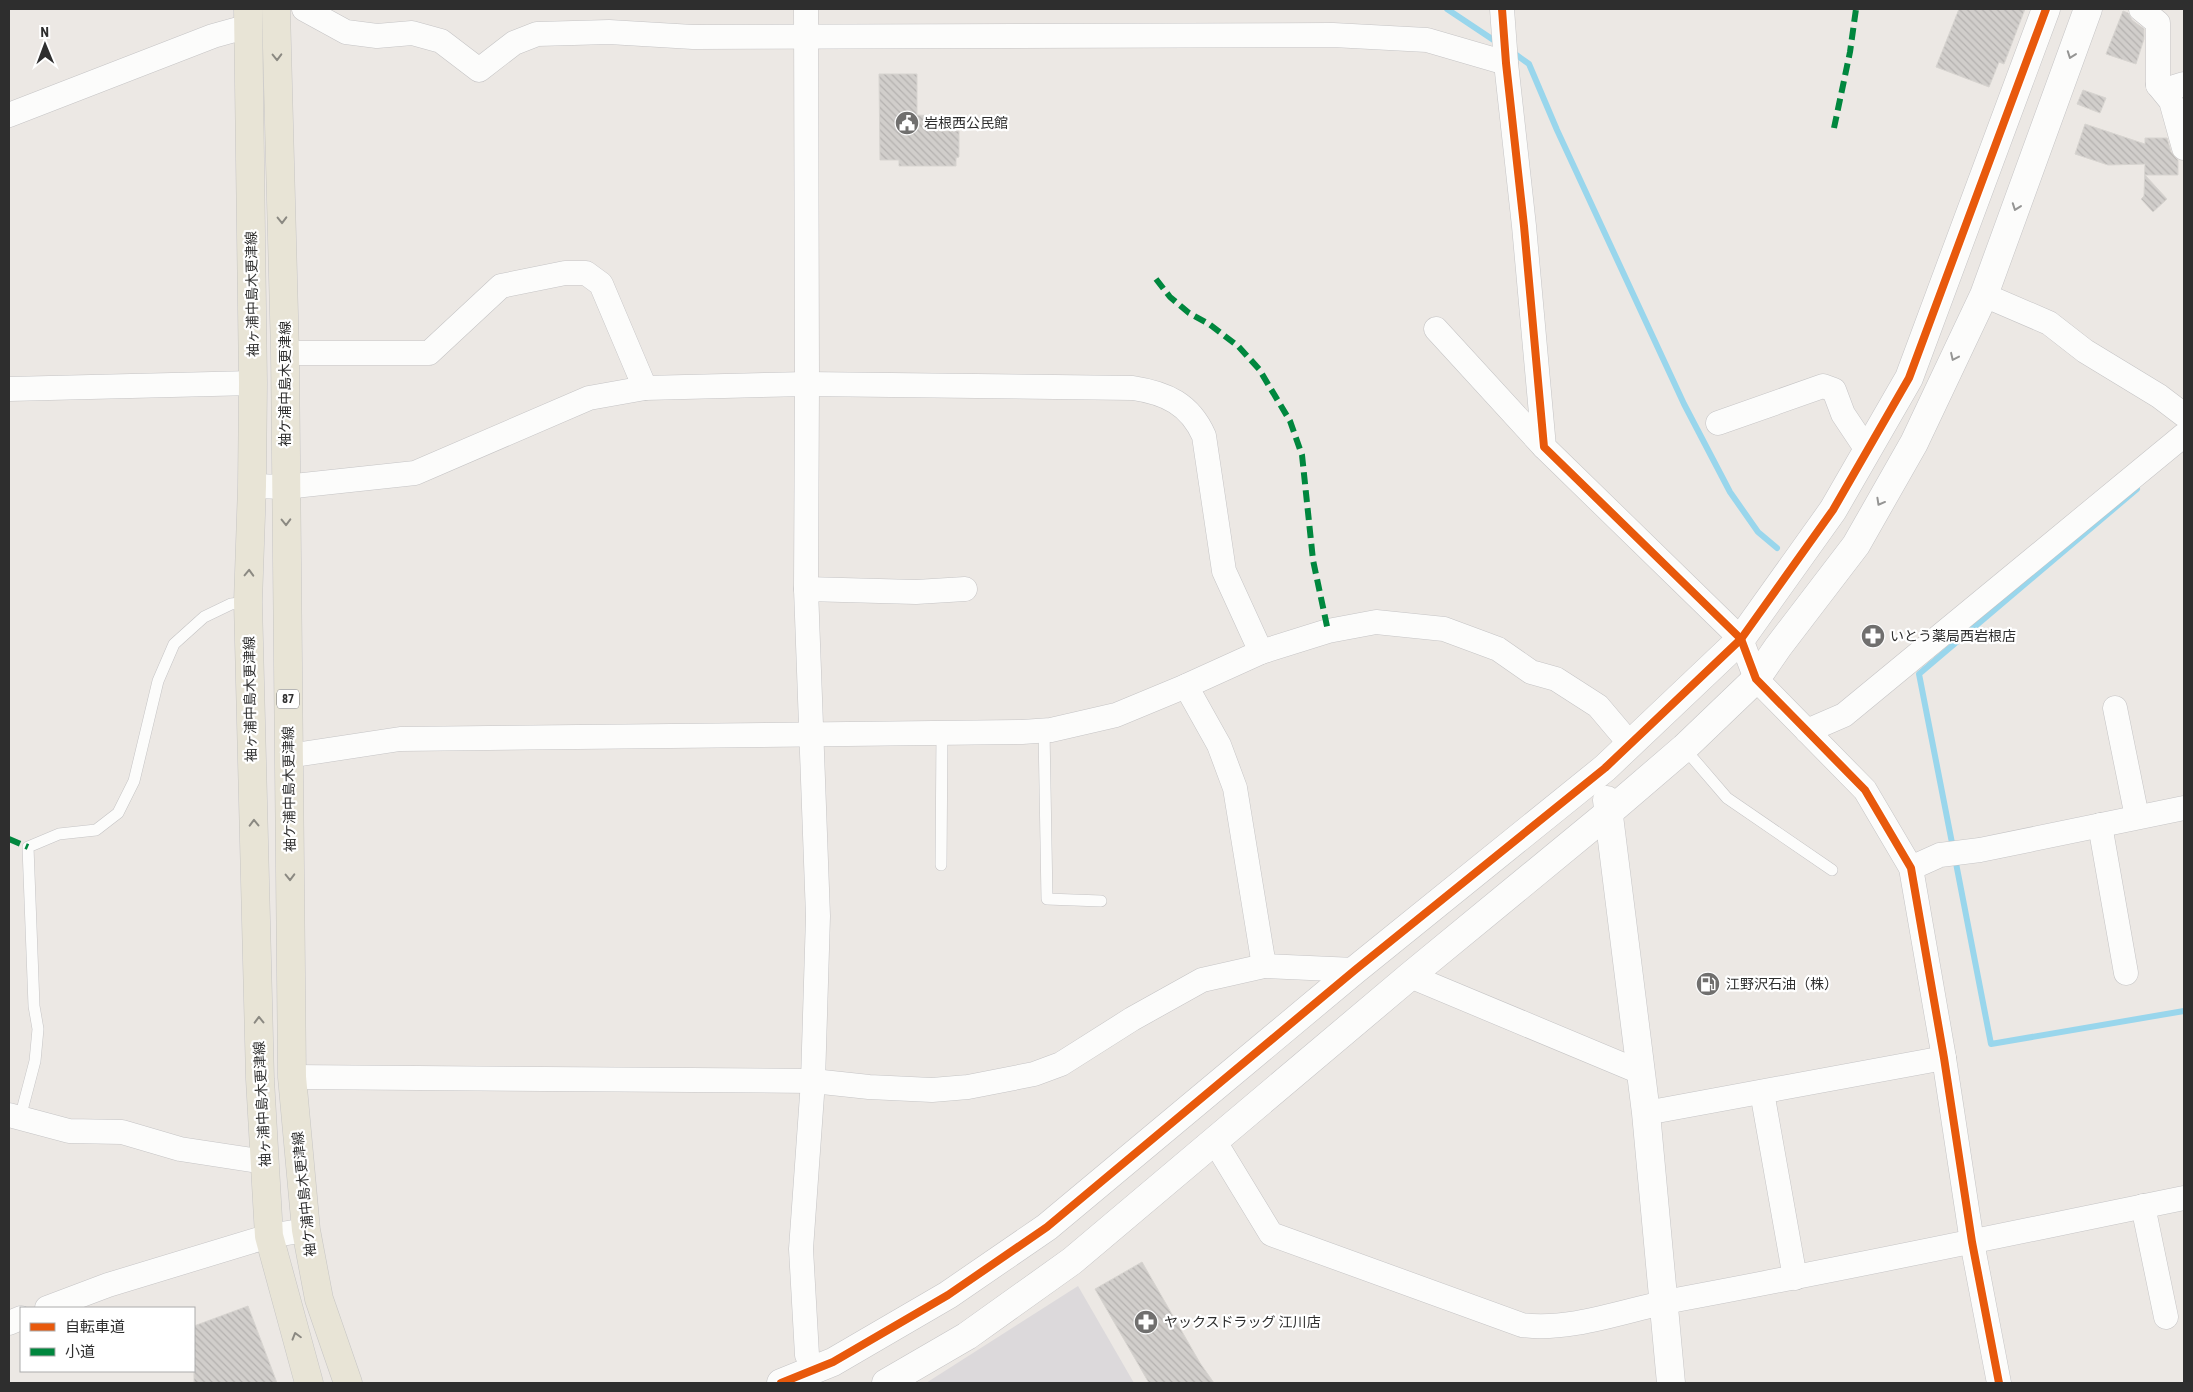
<svg xmlns="http://www.w3.org/2000/svg" width="2193" height="1392" viewBox="0 0 2193 1392" font-family="'Roboto Condensed','Noto Sans JP',sans-serif">
  <defs>
    <pattern id="building-back-hatch" width="6" height="6" patternUnits="userSpaceOnUse" patternTransform="scale(1.25)"><rect width="6" height="6" fill="#d1cecb"/><path d="M-1 5l2 2M0 0l6 6M5-1l2 2" fill="none" stroke="#b4b1af"/></pattern>
  </defs>
  <rect width="100%" height="100%" fill="#ece8e4"/>
  <!-- industrial -->
  <polygon fill="#dcd9db" points="1078,1286 1134,1383 926,1383"/>
  <g fill="none" stroke-linecap="round" stroke-linejoin="round">
    <!-- stream -->
    <g stroke="#99d6ec" stroke-width="6">
      <polyline points="1447,9 1498,43"/>
      <polyline points="1511,51 1529,64 1557,130 1684,404 1730,492 1758,532 1777,548"/>
      <polyline points="1953,848 1919,674 2137,489"/>
      <polyline points="1955,858 1991,1044 2184,1011"/>
    </g>
  </g>
  <!-- building -->
  <g fill="url(#building-back-hatch)" stroke="#d7d4d0">
    <polygon points="1959,9 2025,9 2004,64 1999,62 1989,87 1936,67"/>
    <polygon points="2123,11 2128,13 2132,20 2144,29 2144,39 2136,64 2106,54"/>
    <polygon points="879,74 917,74 917,115 935,116 935,131 959,131 959,157 956,158 956,166 899,166 899,160 880,160"/>
    <polygon points="2083,90 2106,98 2100,113 2077,104"/>
    <polygon points="2085,124 2145,144 2145,138 2167,138 2171,152 2178,160 2178,175 2145,175 2167,199 2153,212 2141,199 2144,196 2145,164 2108,165 2075,154"/>
    <polygon points="1142,1262 1200,1363 1214,1383 1149,1383 1095,1289"/>
    <polygon points="248,1306 277,1383 194,1383 194,1326"/>
  </g>
  <g fill="none" stroke-linecap="round" stroke-linejoin="round">
    <!-- service casing -->
    <g stroke="#c5c4c5" stroke-width="12">
      <g id="service">
        <polyline points="1044,730 1047,899 1101,901"/>
        <polyline points="1684,748 1727,798 1832,870"/>
        <polyline points="941,865 942,733"/>
        <polyline points="20,1118 35,1061 38,1029 34,1006 28,847 59,834 96,830 118,813 134,781 158,681 174,644 204,617 231,604 248,602"/>
      </g>
    </g>
    <!-- minor casing -->
    <g stroke="#c5c4c5" stroke-width="25">
      <g id="minor">
        <polyline points="304,9 346,32 377,36 412,33 441,41 479,70 514,43 537,34 609,32 693,37 1333,35 1427,40 1506,63"/>
        <polyline points="806,9 807,384 806,589 818,916 813,1081 801,1249 807,1355 814,1370"/>
        <polyline points="1502,9 1506,63 1524,226 1544,447 1741,639 1756,679 1865,790 1911,868 1944,1058 1972,1242 1999,1383"/>
        <polyline points="2141,9 2158,23 2158,85 2168,89 2184,84"/>
        <polyline points="2158,85 2171,101 2184,148"/>
        <polyline points="9,115 213,36 249,26"/>
        <polyline points="1984,295 2049,323 2085,351 2159,396 2184,415"/>
        <polyline points="1436,329 1544,447"/>
        <polyline points="285,353 429,353 501,286 565,273 586,273 601,284 645,388"/>
        <polyline points="9,389 253,383"/>
        <polyline points="1718,423 1823,386 1834,390 1843,414 1867,450"/>
        <path d="M252 486 285 487 415 473 589 398 645 388 807 384 1133 388C1166 393 1190 404 1204 436L1224 571 1261 652"/>
        <polyline points="806,589 916,592 965,589"/>
        <polyline points="1186,686 1219,745 1235,788 1264,966"/>
        <polyline points="2115,708 2137,817"/>
        <polyline points="1807,731 1844,715 2184,435"/>
        <polyline points="288,756 400,739 1022,732 1051,730 1116,715 1186,686 1261,652 1328,631 1376,622 1444,629 1498,649 1531,672 1556,679 1598,706 1631,745"/>
        <polyline points="2100,825 2126,973"/>
        <polyline points="1911,868 1940,855 1980,850 2184,808"/>
        <polyline points="1410,976 1640,1072"/>
        <polyline points="292,1077 813,1081 869,1087 932,1090 968,1087 1034,1074 1061,1064 1132,1019 1202,980 1264,966 1355,970"/>
        <polyline points="1762,1092 1795,1278"/>
        <polyline points="1646,1113 1944,1058"/>
        <polyline points="9,1115 69,1131 122,1132 180,1149 265,1162"/>
        <path d="M1215 1142 1271 1234 1522 1325C1572 1332 1631 1308 1681 1299 1849 1268 2017 1232 2184 1198"/>
        <polyline points="2143,1206 2166,1317"/>
        <polyline points="47,1308 108,1285 269,1236 306,1230"/>
        <polyline points="9,1323 21,1318"/>
      </g>
    </g>
    <!-- tertiary casing -->
    <g stroke="#c5c4c5" stroke-width="29">
      <g id="tertiary">
        <polyline points="1607,800 1646,1113 1671,1383"/>
        <polyline points="781,1383 833,1362 948,1295 1047,1227 1355,970 1605,768 1741,639 1833,510 1909,378 2046,9"/>
        <polyline points="886,1383 967,1336 1072,1261 1410,976 1607,814 1684,748 1756,679 1778,647 1856,545 1914,443 1984,295 2088,9"/>
      </g>
    </g>
    <!-- primary casing -->
    <g stroke="#c6c5c4" stroke-width="29">
      <g id="primary">
        <polyline points="248,9 253,383 252,486 248,602 260,1079 269,1236 309,1383"/>
        <polyline points="276,9 285,353 292,1077 306,1230 319,1299 348,1383"/>
      </g>
    </g>
    <!-- service -->
    <use href="#service" stroke="#fcfcfb" stroke-width="11"/>
    <!-- minor -->
    <use href="#minor" stroke="#fcfcfb" stroke-width="24"/>
    <!-- tertiary -->
    <use href="#tertiary" stroke="#fcfcfb" stroke-width="28"/>
    <!-- primary -->
    <use href="#primary" stroke="#e8e4d6" stroke-width="28"/>
    <!-- quiet -->
    <g stroke="#00873e" stroke-width="6" stroke-dasharray="12 6" stroke-linecap="butt">
      <polyline points="1834,128 1850,52 1856,9"/>
      <polyline points="1156,279 1170,297 1189,313 1209,324 1238,346 1259,369 1290,421 1302,455 1313,560 1328,631"/>
      <polyline points="9,839 28,847"/>
    </g>
    <!-- cycleway casing -->
    <g stroke="#fff" stroke-width="11">
      <g id="cycleway">
        <polyline points="1502,9 1506,63 1524,226 1544,447 1741,639 1756,679 1865,790 1911,868 1944,1058 1972,1242 1999,1383"/>
        <polyline points="781,1383 833,1362 948,1295 1047,1227 1355,970 1605,768 1741,639 1833,510 1909,378 2046,9"/>
      </g>
    </g>
    <!-- cycleway -->
    <use href="#cycleway" stroke="#e8590c" stroke-width="8"/>
  </g>
  <!-- one-way arrows -->
  <defs><path id="oneway-chevron" d="M-2-3.5L2.5 0L-2 3.5" fill="none" stroke-width="1.6" stroke-linecap="round" stroke-linejoin="round" transform="scale(1.25)"/></defs>
  <g stroke="#959594">
    <use href="#oneway-chevron" transform="translate(2071 55) rotate(110)"/>
    <use href="#oneway-chevron" transform="translate(2016 207) rotate(110)"/>
    <use href="#oneway-chevron" transform="translate(1954 357) rotate(115)"/>
    <use href="#oneway-chevron" transform="translate(1880 502) rotate(119)"/>
  </g>
  <g stroke="#8b8982">
    <use href="#oneway-chevron" transform="translate(277 57) rotate(89)"/>
    <use href="#oneway-chevron" transform="translate(282 220) rotate(89)"/>
    <use href="#oneway-chevron" transform="translate(286 522) rotate(89)"/>
    <use href="#oneway-chevron" transform="translate(249 573) rotate(-88)"/>
    <use href="#oneway-chevron" transform="translate(254 823) rotate(-91)"/>
    <use href="#oneway-chevron" transform="translate(290 877) rotate(89)"/>
    <use href="#oneway-chevron" transform="translate(259 1020) rotate(-91)"/>
    <use href="#oneway-chevron" transform="translate(296 1336) rotate(-106)"/>
  </g>
  <!-- icons -->
  <defs>
    <g id="civic-disc" transform="scale(1.25)"><circle r="9.5" fill="#706f6e" stroke="#fff"/><path d="M-.6-6.5H3V-4.5H.6V-3L4-1V1h2V6H-6V1h2V-1L-.6-3ZM-1.2 2.5V6h2.4V2.5Z" fill="#fff"/></g>
    <g id="pharmacy-disc" transform="scale(1.25)"><circle r="9.5" fill="#706f6e" stroke="#fff"/><path d="M-2-6h4v4h4v4h-4v4h-4v-4h-4v-4h4Z" fill="#fff"/></g>
    <g id="fuel-disc" transform="scale(1.25)"><circle r="9.5" fill="#706f6e" stroke="#fff"/><path d="M-5.5-6h7V0h2V4h1.3V-2.5L3-4.5l.8-.8L6-3V5H2.5V1h-1V6h-7ZM-4.2-4.7v3.2H.2V-4.7Z" fill="#fff"/></g>
  </defs>
  <g fill-rule="evenodd">
    <use href="#civic-disc" x="907" y="123"/>
    <use href="#pharmacy-disc" x="1873" y="636"/>
    <use href="#fuel-disc" x="1708" y="984"/>
    <use href="#pharmacy-disc" x="1146" y="1322"/>
  </g>
  <g text-anchor="middle" dominant-baseline="central" stroke-width="4.5" stroke-linejoin="round" paint-order="stroke">
    <!-- shield labels -->
    <rect fill="#fff" stroke="#6d6d6d" stroke-width="1" x="277" y="689.5" width="22" height="19" rx="4"/>
    <g font-size="12" font-weight="bold" fill="#2e2e2e">
      <text x="288" y="699">87</text>
    </g>
    <!-- poi labels -->
    <g font-size="14" fill="#2e2e2e" stroke="#fff" text-anchor="start">
      <text x="924" y="123">岩根西公民館</text>
      <text x="1890" y="636">いとう薬局西岩根店</text>
      <text x="1726" y="984">江野沢石油（株）</text>
      <text x="1164" y="1322">ヤックスドラッグ 江川店</text>
    </g>
    <!-- street labels -->
    <g font-size="14" fill="#2e2e2e" stroke="#fff">
      <text transform="translate(252 294) rotate(-91)">袖ヶ浦中島木更津線</text>
      <text transform="translate(285 384) rotate(-90)">袖ケ浦中島木更津線</text>
      <text transform="translate(250 699) rotate(-91)">袖ヶ浦中島木更津線</text>
      <text transform="translate(289 789) rotate(-91)">袖ケ浦中島木更津線</text>
      <text transform="translate(262 1104) rotate(-93)">袖ヶ浦中島木更津線</text>
      <text transform="translate(304 1194) rotate(-96)">袖ケ浦中島木更津線</text>
    </g>
  </g>
  <!-- border -->
  <rect width="2193" height="1392" fill="none" stroke="#2e2e2e" stroke-width="20"/>
  <!-- legend -->
  <rect x="20" y="1307" width="175" height="65" fill="#ffffff" stroke="#ababab"/>
  <rect x="30" y="1323" width="25" height="8" fill="#e8590c" stroke="#ababab"/>
  <text x="65" y="1332" font-size="15" fill="#2e2e2e">自転車道</text>
  <rect x="30" y="1348" width="25" height="8" fill="#00873e" stroke="#ababab"/>
  <text x="65" y="1357" font-size="15" fill="#2e2e2e">小道</text>
  <!-- north arrow -->
  <g transform="translate(45 45) rotate(359)" stroke="#ffffff" stroke-width="4" paint-order="stroke">
  <path d="M0-4L9 19L0 12L-9 19Z" fill="#2e2e2e"/>
  <text y="-8" font-size="14" font-weight="bold" text-anchor="middle" fill="#2e2e2e">N</text>
  </g>
</svg>
